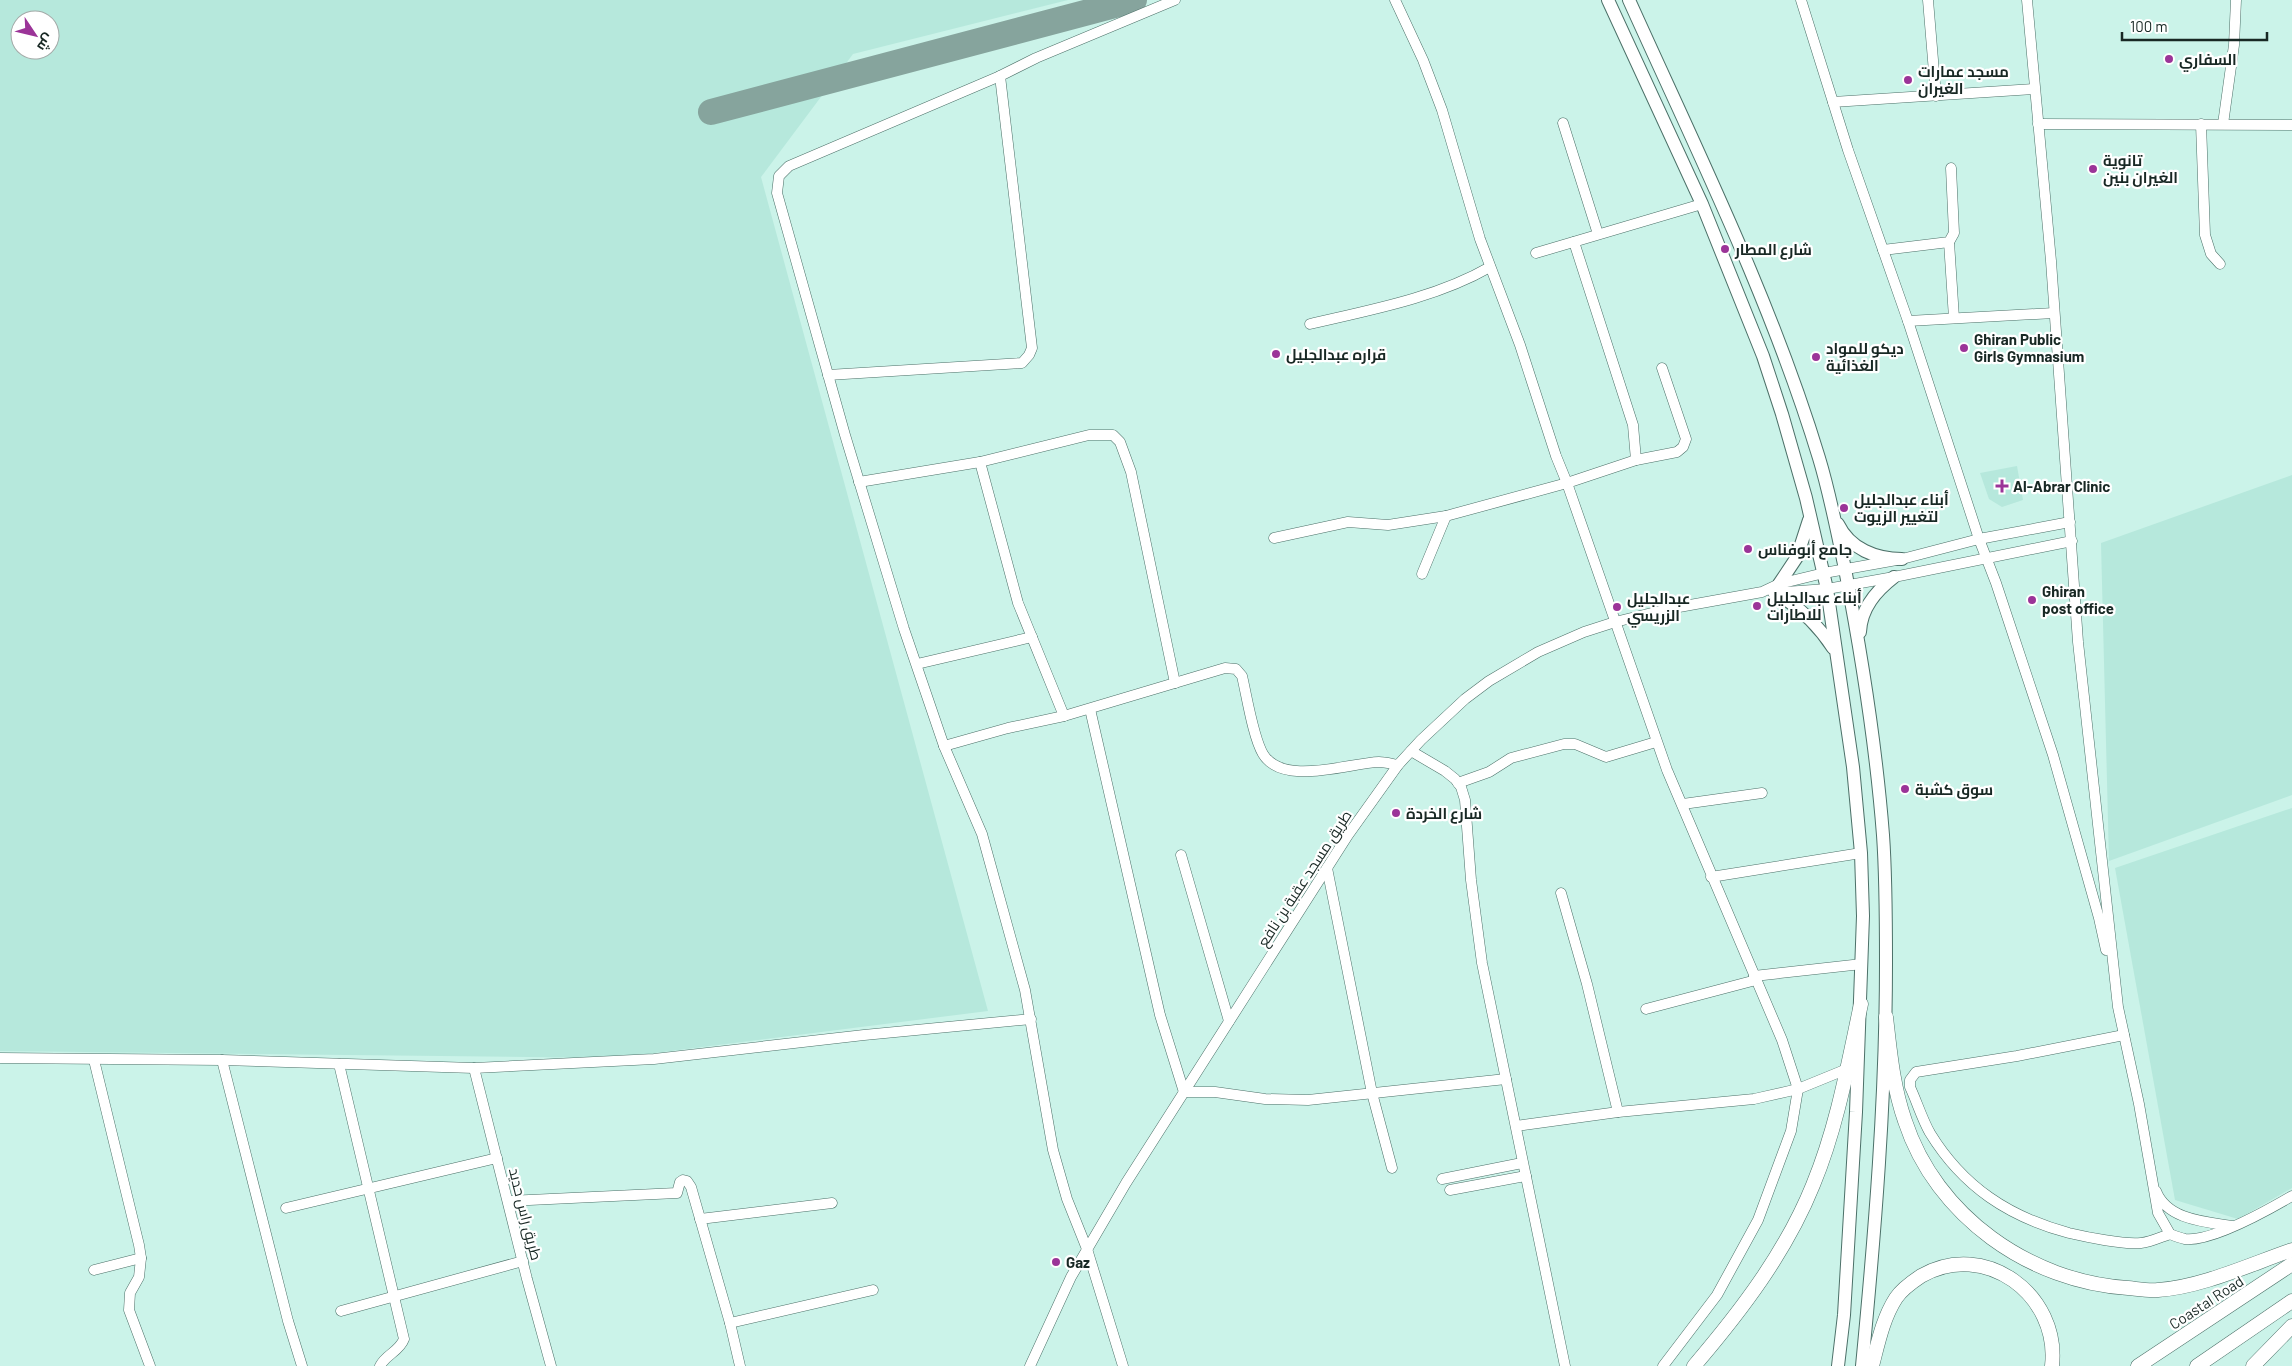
<svg xmlns="http://www.w3.org/2000/svg" width="2292" height="1366" viewBox="0 0 2292 1366" font-family="Barlow,Cairo,sans-serif">
  <rect width="100%" height="100%" fill="#cbf3e9"/>
  <!-- built -->
  <g fill="#b6e8dc" fill-rule="evenodd">
    <path d="M0 0H1068L853 54 761 177 988 1011 615 1058 0 1051ZM20 20H50V50H20Z"/>
    <polygon points="2017,466 2023,500 2002,507 1989,499 1980,473"/>
    <polygon points="2292,475 2292,795 2109,861 2101,543"/>
    <polygon points="2292,808 2292,1188 2238,1219 2175,1200 2115,868"/>
  </g>
  <g fill="none" stroke-linecap="round" stroke-linejoin="round">
    <!-- taxiway -->
    <polyline stroke="#86a49d" stroke-width="26" points="711,112 1134,0"/>
    <!-- minor casing -->
    <g stroke="#4c7068" stroke-width="11">
      <g id="minor">
        <polyline points="1395,0 1423,60 1442,110 1480,239 1520,345 1556,456 1567,483 1667,770 1782,1040 1798,1089 1791,1131 1758,1220 1717,1295 1663,1366"/>
        <polyline points="1801,0 1848,150 1908,321 1979,539 1996,583 2053,755 2099,918 2106,950"/>
        <polyline points="1928,0 1936,96"/>
        <path d="M2027 0 2051 261 2078 642 2118 1007 2139 1104 2158 1213 2170 1234C2175 1236 2180 1238 2185 1239 2212 1242 2268 1210 2292 1196"/>
        <polyline points="1000,76 789,166 779,176 777,193 845,435 904,629 944,746 982,834 1025,990 1053,1150 1067,1199 1087,1249 1123,1366"/>
        <polyline points="1833,102 2034,89"/>
        <polyline points="1563,123 1598,234"/>
        <polyline points="2038,124 2292,125"/>
        <polyline points="2201,124 2205,235 2211,254 2220,264"/>
        <polyline points="2223,124 2234,45 2236,0"/>
        <polyline points="1574,242 1633,425 1636,460"/>
        <polyline points="1949,242 1954,318"/>
        <polyline points="1883,250 1949,242 1954,233 1951,168"/>
        <polyline points="1536,253 1702,204"/>
        <polyline points="1908,321 2054,313"/>
        <path d="M1310 324C1370 310 1436 298 1490 267"/>
        <polyline points="828,375 1022,363 1029,355 1032,348 1000,76 1036,58 1175,0"/>
        <polyline points="980,462 1018,603 1064,716"/>
        <polyline points="859,482 980,462 1089,435 1113,435 1120,442 1131,472 1175,683"/>
        <polyline points="1274,538 1348,522 1388,525 1446,516 1567,483 1636,460 1677,452 1683,447 1686,439 1662,368"/>
        <polyline points="1422,574 1446,516"/>
        <polyline points="1773,593 1827,589 1894,577 2072,541"/>
        <polyline points="917,664 1032,637"/>
        <polyline points="1090,709 1160,1015 1184,1092 1215,1092 1265,1099 1308,1100 1506,1079"/>
        <path d="M944 746 1008 728 1064 716 1225 668 1236 669 1242 676C1247 697 1253 737 1263 754 1283 787 1348 763 1379 762 1385 762 1392 764 1398 765"/>
        <polyline points="1411,751 1445,771 1455,779 1461,787 1465,800 1471,880 1482,963 1565,1366"/>
        <polyline points="1458,783 1489,772 1511,758 1564,744 1575,744 1606,757 1656,742"/>
        <polyline points="1683,804 1762,793"/>
        <polyline points="1181,855 1229,1021"/>
        <polyline points="1327,868 1372,1093 1392,1168"/>
        <polyline points="1711,877 1861,853"/>
        <polyline points="1561,893 1587,984 1618,1112"/>
        <polyline points="1754,976 1862,964"/>
        <polyline points="1646,1009 1756,980"/>
        <path d="M2124 1035 2017 1056 1916 1072 1910 1080V1087C1917 1102 1922 1119 1930 1133 1963 1187 2009 1217 2069 1233 2086 1237 2125 1245 2141 1243 2151 1242 2161 1237 2170 1234"/>
        <polyline points="0,1058 222,1060 474,1068 654,1059 864,1035 1031,1019"/>
        <polyline points="94,1060 139,1245 141,1258 139,1277 130,1293 129,1310 150,1366"/>
        <polyline points="222,1060 288,1321 302,1366"/>
        <path d="M339 1064 404 1339C399 1352 386 1354 380 1366"/>
        <polyline points="474,1068 527,1279 551,1366"/>
        <polyline points="1516,1126 1618,1112 1754,1099 1798,1089 1847,1069"/>
        <polyline points="1442,1179 1522,1163"/>
        <polyline points="1450,1190 1526,1176"/>
        <path d="M2156 1191C2167 1220 2206 1222 2232 1226"/>
        <polyline points="508,1201 677,1193 680,1182 683,1180 687,1181 691,1187 730,1323 740,1366"/>
        <polyline points="286,1208 497,1158"/>
        <polyline points="700,1219 832,1203"/>
        <polyline points="94,1270 141,1258"/>
        <polyline points="341,1311 523,1261"/>
        <polyline points="730,1323 873,1290"/>
        <polyline points="1030,1366 1071,1277 1126,1183 1348,835 1398,765 1421,740 1465,699 1489,681 1538,652 1584,632 1615,622 1668,609 1762,592 1779,584 1824,573 1902,559 1979,539 2070,522"/>
      </g>
    </g>
    <!-- major casing -->
    <g stroke="#4c7068" stroke-width="14">
      <g id="major">
        <polyline points="1608,0 1702,204 1763,356 1782,414 1806,498 1827,589 1853,767 1861,853 1863,916 1856,1112 1844,1315 1838,1366"/>
        <path d="M1629 0C1697 151 1771 300 1819 458 1830 494 1837 531 1845 569 1862 657 1876 745 1883 835 1886 877 1886 920 1886 963 1886 1097 1875 1232 1862 1366"/>
        <path d="M1838 524C1850 549 1876 559 1902 559"/>
        <polyline points="1779,584 1797,557 1809,520"/>
        <path d="M1776 593C1799 607 1818 625 1833 648"/>
        <path d="M1860 632C1861 608 1876 591 1894 577"/>
      </g>
    </g>
    <!-- highway casing -->
    <g stroke="#4c7068" stroke-width="15">
      <g id="highway">
        <path d="M1886 1017C1890 1052 1893 1087 1905 1121 1936 1216 2030 1282 2128 1288 2138 1289 2148 1291 2158 1290 2202 1287 2251 1264 2292 1250"/>
        <path d="M1694 1366C1741 1311 1786 1252 1813 1185 1837 1127 1848 1065 1861 1004"/>
        <path d="M1872 1366C1878 1343 1883 1318 1896 1298 1902 1289 1912 1282 1921 1276 1985 1239 2060 1295 2052 1366"/>
        <polyline points="2138,1366 2292,1264"/>
        <polyline points="2197,1366 2292,1301"/>
        <polyline points="2253,1366 2292,1326"/>
      </g>
    </g>
    <!-- minor -->
    <use href="#minor" stroke="#fff" stroke-width="10"/>
    <!-- major -->
    <use href="#major" stroke="#fff" stroke-width="12"/>
    <!-- highway -->
    <use href="#highway" stroke="#fff" stroke-width="14"/>
  </g>
  <!-- markers -->
  <g fill="#9b3498" stroke="#fff" stroke-width="2">
    <circle cx="2169" cy="59" r="5"/>
    <circle cx="1908" cy="80" r="5"/>
    <circle cx="2093" cy="169" r="5"/>
    <circle cx="1725" cy="249" r="5"/>
    <circle cx="1964" cy="348" r="5"/>
    <circle cx="1276" cy="354" r="5"/>
    <circle cx="1816" cy="357" r="5"/>
    <path d="M1999.5 478.5h5v5h5v5h-5v5h-5v-5h-5v-5h5z"/>
    <circle cx="1844" cy="508" r="5"/>
    <circle cx="1748" cy="549" r="5"/>
    <circle cx="2032" cy="600" r="5"/>
    <circle cx="1757" cy="606" r="5"/>
    <circle cx="1617" cy="607" r="5"/>
    <circle cx="1905" cy="789" r="5"/>
    <circle cx="1396" cy="813" r="5"/>
    <circle cx="1056" cy="1262" r="5"/>
  </g>
  <g text-anchor="middle" dominant-baseline="central" stroke-width="4.5" stroke-linejoin="round" paint-order="stroke">
    <!-- poi labels -->
    <g font-size="15" font-weight="bold" fill="#182824" stroke="#fff" text-anchor="start">
      <text x="2179" y="59">السفاري</text>
      <text x="1918" y="71">مسجد عمارات<tspan x="1918" dy="17">الغيران</tspan></text>
      <text x="2103" y="160">تانوية<tspan x="2103" dy="17">الغيران بنين</tspan></text>
      <text x="1735" y="249">شارع المطار</text>
      <text x="1974" y="339">Ghiran Public<tspan x="1974" dy="17">Girls Gymnasium</tspan></text>
      <text x="1826" y="348">ديكو للمواد<tspan x="1826" dy="17">الغذائية</tspan></text>
      <text x="1286" y="354">قراره عبدالجليل</text>
      <text x="2013" y="486">Al-Abrar Clinic</text>
      <text x="1854" y="499">أبناء عبدالجليل<tspan x="1854" dy="17">لتغيير الزيوت</tspan></text>
      <text x="1758" y="549">جامع أبوفناس</text>
      <text x="2042" y="591">Ghiran<tspan x="2042" dy="17">post office</tspan></text>
      <text x="1767" y="597">أبناء عبدالجليل<tspan x="1767" dy="17">للاطارات</tspan></text>
      <text x="1627" y="598">عبدالجليل<tspan x="1627" dy="17">الزريسي</tspan></text>
      <text x="1915" y="789">سوق كشبة</text>
      <text x="1406" y="813">شارع الخردة</text>
      <text x="1066" y="1262">Gaz</text>
    </g>
    <!-- street labels -->
    <g font-size="15" fill="#182824" stroke="#fff">
      <text transform="translate(1304 878) rotate(-57)">طريق مسجد عقبة بن نافع</text>
      <text transform="translate(526 1214) rotate(76)">طريق راس حديد</text>
      <text transform="translate(2206 1302) rotate(-33)">Coastal Road</text>
    </g>
  </g>
  <!-- north arrow -->
  <g transform="translate(35 35) rotate(125)"><circle r="24" fill="#ffffff" stroke="#a3a9a7"/>
  <path d="M0-4L9 19L0 12L-9 19Z" fill="#9b3498"/>
  <text y="-8" font-size="14" font-weight="bold" text-anchor="middle" fill="#182824">ش</text>
  </g>
  <!-- scale -->
  <path d="M2122 32v8h145v-8" fill="none" stroke="#182824" stroke-width="2.5"/>
  <text x="2130" y="32" font-size="15" fill="#182824" stroke="#ffffff" stroke-width="4" paint-order="stroke">100 m</text>
</svg>
